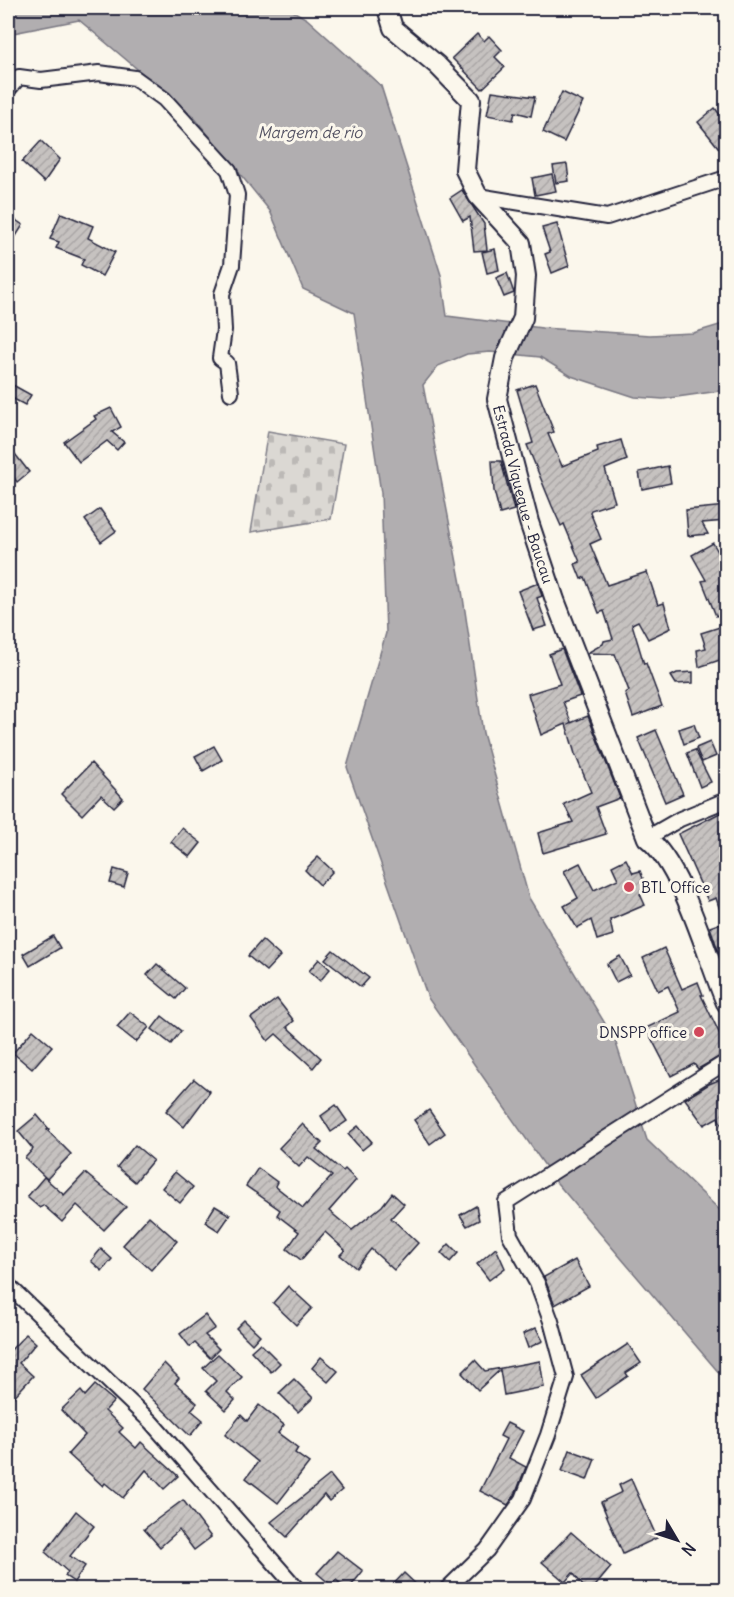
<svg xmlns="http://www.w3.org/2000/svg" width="734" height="1597" viewBox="0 0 734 1597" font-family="Delius,sans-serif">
  <defs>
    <pattern id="cemetery-stones" width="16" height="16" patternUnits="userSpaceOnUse" patternTransform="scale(1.5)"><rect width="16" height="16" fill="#dbd8d3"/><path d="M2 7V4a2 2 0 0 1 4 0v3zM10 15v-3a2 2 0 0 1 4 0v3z" fill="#bcb9b6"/></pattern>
    <pattern id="building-hatch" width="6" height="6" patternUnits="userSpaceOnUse" patternTransform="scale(1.5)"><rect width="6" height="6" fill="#c6c2c0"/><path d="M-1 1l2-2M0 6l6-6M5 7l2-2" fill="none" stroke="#aaa6a6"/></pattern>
  </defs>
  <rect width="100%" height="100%" fill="#fbf7ec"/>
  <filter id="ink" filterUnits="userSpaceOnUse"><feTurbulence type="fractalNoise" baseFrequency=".0167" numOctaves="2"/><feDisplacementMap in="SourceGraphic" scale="12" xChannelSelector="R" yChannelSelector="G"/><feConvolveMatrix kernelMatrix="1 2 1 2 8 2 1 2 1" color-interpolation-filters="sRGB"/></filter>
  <g filter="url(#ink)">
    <!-- cemetery -->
    <polygon fill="url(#cemetery-stones)" stroke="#7e7d87" stroke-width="1.5" points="268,431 344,444 331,519 251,532"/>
    <!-- water -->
    <polygon fill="#b1aeb0" stroke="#787681" stroke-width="1.5" points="8,8 288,8 307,19 381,86 441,275 447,316 542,328 650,335 693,333 726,323 726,390 663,399 635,397 571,376 540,357 490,352 467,354 438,366 423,385 461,584 483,733 529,898 615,1040 647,1140 726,1216 726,1381 557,1183 428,998 347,767 386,633 381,493 354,313 303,289 270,211 193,116 79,20 8,34"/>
    <!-- building -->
    <g fill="url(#building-hatch)" stroke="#22223b" stroke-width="1.5">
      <polygon points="477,34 484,41 489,36 502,50 495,57 505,67 482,89 452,58"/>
      <polygon points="492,91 535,97 531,116 515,112 513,120 487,115"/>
      <polygon points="562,92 583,102 564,142 543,132"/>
      <polygon points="715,108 726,123 726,157 698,122"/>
      <polygon points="41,141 60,159 44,182 22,162"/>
      <polygon points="567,164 569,181 556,183 553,166"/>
      <polygon points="552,174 556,191 535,195 532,178"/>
      <polygon points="462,190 484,224 487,250 474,251 470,217 463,221 450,198"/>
      <polygon points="61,213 93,226 88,238 115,252 102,276 81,265 84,259 56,248 59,242 50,239"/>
      <polygon points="8,215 23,225 8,249"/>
      <polygon points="557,224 569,266 552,273 545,254 550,252 542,228"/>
      <polygon points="495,249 499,270 487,273 482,252"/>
      <polygon points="507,273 514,293 504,297 496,278"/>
      <polygon points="11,384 31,395 25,405 8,396"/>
      <polygon points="535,384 554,432 548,434 562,466 598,452 597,447 621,440 627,460 605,469 615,502 591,510 590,512 601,539 590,544 607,585 647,572 658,605 664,603 671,628 648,639 638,621 632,624 644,664 646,663 662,706 633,717 625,693 629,691 615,654 587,653 603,644 604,641 613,639 604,611 599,613 585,577 581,579 575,564 580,562 564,524 561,526 552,506 527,445 533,443 517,390"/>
      <polygon points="111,408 121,427 112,432 124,442 117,450 107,441 79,462 64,442 96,419 94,416"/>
      <polygon points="8,445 29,472 17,482 8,470"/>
      <polygon points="492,461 501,461 514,510 500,514 494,491"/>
      <polygon points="668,466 671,483 642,489 639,472"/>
      <polygon points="726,506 726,521 702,523 708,534 688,536 686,510"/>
      <polygon points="100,509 116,531 101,542 85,520"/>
      <polygon points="713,543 726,566 726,612 716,616 702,581 706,580 692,555"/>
      <polygon points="538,583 542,596 537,598 547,626 533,630 518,591"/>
      <polygon points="726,625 726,658 699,667 697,650 706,648 701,633"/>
      <polygon points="562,649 580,696 563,702 571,722 568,724 588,716 620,798 596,807 606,834 543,853 538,833 573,822 564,804 591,792 575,754 566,724 541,735 528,694 560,684 549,654"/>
      <polygon points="693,672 693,683 676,684 671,676 677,673"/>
      <polygon points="694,724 699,738 684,744 679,729"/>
      <polygon points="656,730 683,794 665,802 638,738"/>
      <polygon points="710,742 716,756 702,762 696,748"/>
      <polygon points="214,746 222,760 203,771 195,756"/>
      <polygon points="695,750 711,782 700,787 687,753"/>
      <polygon points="91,763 123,798 114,807 101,795 82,815 61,794"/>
      <polygon points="726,810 726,973 710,927 724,922 716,898 708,901 678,834"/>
      <polygon points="182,828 201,843 190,857 171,842"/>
      <polygon points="318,857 333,871 320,885 305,870"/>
      <polygon points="626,859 633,873 640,871 648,891 640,894 645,905 610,920 613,935 597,940 591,920 577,928 564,906 578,898 564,871 580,863 594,890 618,879 612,866"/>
      <polygon points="114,869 128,873 124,887 110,883"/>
      <polygon points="53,936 60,948 30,966 23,954"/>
      <polygon points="262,940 280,956 266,971 248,956"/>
      <polygon points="664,948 682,989 698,982 703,995 701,995 726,1047 726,1053 698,1069 694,1064 671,1076 646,1028 680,1012 668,986 658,991 643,958"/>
      <polygon points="333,950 369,978 361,987 325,959"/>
      <polygon points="620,956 630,975 616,982 607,964"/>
      <polygon points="319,959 330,969 320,981 309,971"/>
      <polygon points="157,964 185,988 176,999 147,975"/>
      <polygon points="277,999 294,1021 287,1027 321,1058 313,1068 276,1034 268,1041 251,1018"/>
      <polygon points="130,1012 149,1027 136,1042 117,1027"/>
      <polygon points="162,1016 181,1031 171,1044 152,1029"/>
      <polygon points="33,1030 52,1046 32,1069 13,1053"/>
      <polygon points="726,1077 726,1135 718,1117 704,1125 685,1099 709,1084"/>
      <polygon points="194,1079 210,1092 184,1127 166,1111"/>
      <polygon points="336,1105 347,1121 331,1132 321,1116"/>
      <polygon points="429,1110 445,1133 430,1144 414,1120"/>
      <polygon points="37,1115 49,1129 47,1130 71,1154 47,1179 25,1158 33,1149 18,1131"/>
      <polygon points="302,1124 322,1143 316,1149 343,1171 345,1169 356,1180 329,1211 352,1230 382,1206 392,1193 404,1204 391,1218 418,1243 394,1270 371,1249 356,1268 340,1255 345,1250 325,1232 301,1260 287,1249 299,1232 277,1215 280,1210 246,1186 258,1168 277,1182 275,1186 303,1208 332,1176 308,1157 299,1167 279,1148"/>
      <polygon points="358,1126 372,1142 362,1150 348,1134"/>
      <polygon points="135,1145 153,1160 135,1182 117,1167"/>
      <polygon points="175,1172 193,1187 180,1203 162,1188"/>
      <polygon points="85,1173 126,1207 104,1230 77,1205 62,1222 43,1205 40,1208 27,1197 44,1177 64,1195"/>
      <polygon points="215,1206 230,1215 219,1231 205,1222"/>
      <polygon points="476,1206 479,1220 467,1226 460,1215"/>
      <polygon points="149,1216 177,1241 151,1270 123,1245"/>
      <polygon points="449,1244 458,1253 450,1262 441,1253"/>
      <polygon points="496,1248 505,1268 489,1280 477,1264"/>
      <polygon points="101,1249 112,1259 102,1271 91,1261"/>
      <polygon points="575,1260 589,1286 555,1305 544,1277"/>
      <polygon points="288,1286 312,1308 296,1325 273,1303"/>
      <polygon points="205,1315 215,1328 205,1335 219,1349 210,1358 195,1343 190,1347 180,1334"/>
      <polygon points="244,1320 260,1335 252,1344 236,1328"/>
      <polygon points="536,1328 543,1341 528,1348 523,1334"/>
      <polygon points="26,1334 36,1343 19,1363 33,1376 8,1403 8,1353"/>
      <polygon points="260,1343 280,1363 271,1372 251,1351"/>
      <polygon points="628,1344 641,1363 626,1373 628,1376 596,1398 581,1375"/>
      <polygon points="218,1354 242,1377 227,1392 235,1400 226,1410 206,1391 216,1381 203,1368"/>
      <polygon points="321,1357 338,1371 328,1382 312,1368"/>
      <polygon points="475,1360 485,1371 540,1361 544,1387 504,1395 500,1370 478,1390 462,1373"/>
      <polygon points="164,1363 179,1378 175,1383 197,1403 191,1410 203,1420 190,1436 142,1389"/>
      <polygon points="294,1379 313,1398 298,1412 279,1393"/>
      <polygon points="95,1385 114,1401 105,1411 123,1428 119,1432 136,1448 141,1442 178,1476 164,1489 146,1470 123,1498 105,1483 103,1486 68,1454 85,1435 61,1410 81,1391 85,1396"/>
      <polygon points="259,1405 284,1425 278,1433 298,1448 295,1453 309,1463 278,1503 246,1478 258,1462 225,1435 241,1415 247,1421"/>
      <polygon points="507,1423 523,1431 509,1458 526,1467 515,1495 508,1505 480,1491 506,1439 500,1436"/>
      <polygon points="570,1450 595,1459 587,1480 562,1471"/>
      <polygon points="330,1475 342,1490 329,1501 324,1495 287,1537 271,1522"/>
      <polygon points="631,1479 657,1538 623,1554 601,1502 622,1492 619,1485"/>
      <polygon points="183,1500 211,1537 194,1550 179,1530 160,1547 144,1529"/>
      <polygon points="76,1511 94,1526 70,1556 85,1566 74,1582 65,1576 68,1572 45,1552"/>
      <polygon points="571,1532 611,1567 592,1590 586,1590 573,1573 565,1582 542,1562"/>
      <polygon points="337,1551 363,1571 348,1590 336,1580 331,1585 317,1573"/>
      <polygon points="404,1573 422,1590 388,1590"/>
    </g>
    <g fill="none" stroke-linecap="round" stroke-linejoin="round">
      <!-- minor casing -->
      <g stroke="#22223b" stroke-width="18">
        <g id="minor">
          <polyline points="8,90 19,77 41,80 99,73 135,78 164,99 229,170 237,195 232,265 222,294 224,330 220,358 227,363 231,393"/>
          <polyline points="478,196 607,217 726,178"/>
          <polyline points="647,838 680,819 726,800"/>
          <polyline points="8,1285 151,1422 298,1590"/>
          <polyline points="446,1590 487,1550 523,1499 548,1435 566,1377 551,1321 537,1283 510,1235 506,1202 726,1062"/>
        </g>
      </g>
      <!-- major casing -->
      <g stroke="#22223b" stroke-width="22">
        <g id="major">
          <path id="s1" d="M387 8 393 28 437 65 471 100 465 170 478 196 521 243 526 276 523 318 505 358 497 399 529 522 555 600 647 838C683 866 707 959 726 1003"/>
        </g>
      </g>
      <!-- minor -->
      <use href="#minor" stroke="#fbf7ec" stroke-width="14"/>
      <!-- major -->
      <use href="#major" stroke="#fbf7ec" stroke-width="18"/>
    </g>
  </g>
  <!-- markers -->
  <g fill="#d1495b" stroke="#fbf7ec" stroke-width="2">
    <circle cx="629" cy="887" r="6"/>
    <circle cx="699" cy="1032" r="6"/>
  </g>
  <g text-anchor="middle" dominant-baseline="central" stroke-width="6" stroke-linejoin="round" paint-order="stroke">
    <!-- street labels -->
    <g font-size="15" fill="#22223b" stroke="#fbf7ec">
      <text stroke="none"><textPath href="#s1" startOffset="550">Estrada Viqueque - Baucau</textPath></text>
    </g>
    <!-- poi labels -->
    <g font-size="15" fill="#22223b" stroke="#fbf7ec" text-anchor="start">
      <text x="641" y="887">BTL Office</text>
      <text x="687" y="1032" text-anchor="end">DNSPP office</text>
    </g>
    <!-- water labels -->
    <g font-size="16" font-style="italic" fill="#545364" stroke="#fbf7ec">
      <text x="310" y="132">Margem de rio</text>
    </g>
  </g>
  <!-- margin -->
  <rect width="734" height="1597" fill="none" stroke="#fbf7ec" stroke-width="30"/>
  <rect x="15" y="15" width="704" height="1567" fill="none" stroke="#22223b" stroke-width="2" filter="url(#ink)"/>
  <!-- north arrow -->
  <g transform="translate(677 1540) rotate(129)" stroke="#fbf7ec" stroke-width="4.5" paint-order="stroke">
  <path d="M0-4.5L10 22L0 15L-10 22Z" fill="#22223b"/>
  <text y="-9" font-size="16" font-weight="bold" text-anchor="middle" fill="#22223b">N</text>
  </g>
</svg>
